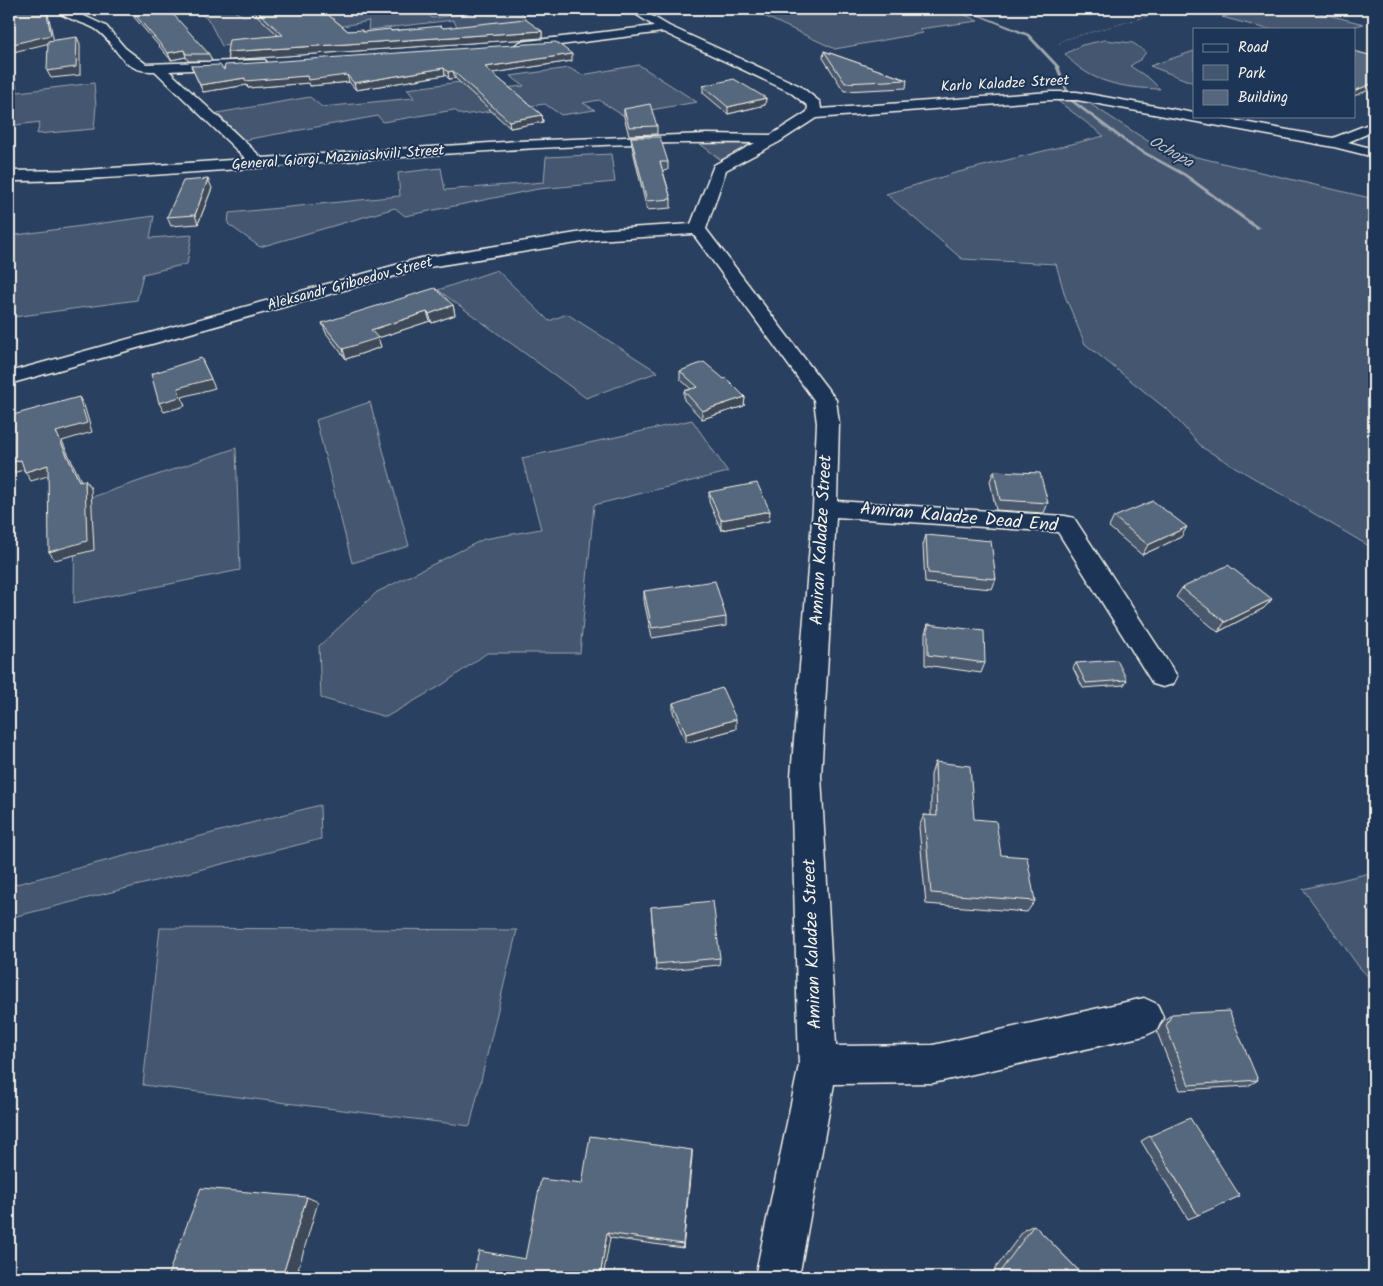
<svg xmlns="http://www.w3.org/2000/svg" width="1383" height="1286" viewBox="0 0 1383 1286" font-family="Kalam,sans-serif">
  <rect width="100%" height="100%" fill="#2a4060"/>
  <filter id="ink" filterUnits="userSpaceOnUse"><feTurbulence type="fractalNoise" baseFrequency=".02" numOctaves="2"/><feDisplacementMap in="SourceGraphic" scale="10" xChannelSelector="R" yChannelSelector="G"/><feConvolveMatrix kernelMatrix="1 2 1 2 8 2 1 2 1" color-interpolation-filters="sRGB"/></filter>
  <g filter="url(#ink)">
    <!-- green -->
    <g fill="#445771" stroke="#9ca4ac">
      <polygon points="192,9 231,9 243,16 276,11 292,37 222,46 208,19"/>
      <polygon points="327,9 422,9 432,18 499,9 519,9 530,25 460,30 453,20 368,30 369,21 338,27 321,10"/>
      <polygon points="759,9 953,9 978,21 919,29 923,33 835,49 751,10"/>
      <polygon points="1251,9 1304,9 1364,24 1344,29 1267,29 1222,17"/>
      <path d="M1105 40 1133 43 1146 52 1141 59 1130 66 1150 79 1160 89C1124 88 1089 83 1065 54L1082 45Z"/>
      <polygon points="1194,51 1194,83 1150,66"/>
      <polygon points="9,54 18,92 94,83 96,106 94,129 37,134 40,122 9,126"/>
      <polygon points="639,65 697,102 622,115 599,100 583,103 595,110 561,115 545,104 462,115 454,110 383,122 378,116 244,140 217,113 310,97 322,107 414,98 407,89 460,82 471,91 524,86 510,76 569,68 582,75"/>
      <polygon points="1054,98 1087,102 1159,148 1374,199 1374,549 1203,448 1170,412 1085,344 1065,296 1056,264 962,259 886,194 955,173 1104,136"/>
      <polygon points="704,141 746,142 751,145 721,160 699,143"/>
      <polygon points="611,154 615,182 538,189 405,216 395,208 260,247 228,224 229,213 400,196 398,173 441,168 445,190 544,182 546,157"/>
      <polygon points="154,216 150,238 192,235 187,264 143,274 137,300 14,317 9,290 9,236"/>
      <polygon points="497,270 549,321 567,314 658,372 586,398 438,290"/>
      <polygon points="370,402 409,546 352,563 316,420"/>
      <polygon points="692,420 728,472 594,505 580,653 487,653 442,685 386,717 321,698 319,646 377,592 484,539 541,529 522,458"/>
      <polygon points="236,448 240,570 74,603 75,503"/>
      <polygon points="320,805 321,839 9,918 9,886"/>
      <polygon points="1374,872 1374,983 1359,967 1303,889"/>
      <polygon points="160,928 517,930 470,1126 143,1085"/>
    </g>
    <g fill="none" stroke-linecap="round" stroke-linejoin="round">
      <!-- stream -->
      <g fill="#a1a8b0" fill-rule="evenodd">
        <polygon points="962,9 965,9 1029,34 1059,66 1069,93 1066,92 1055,66 1027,36"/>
        <polygon points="1070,99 1072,99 1133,145 1186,174 1260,228 1256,229 1184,176 1131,147 1070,101"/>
      </g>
      <!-- minor casing -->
      <g stroke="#f4f1e8" stroke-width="3">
        <path id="minor" d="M56 9H69L106 26 125 48 146 64 265 60 267 63 261 67 169 71 262 158 518 141 707 134 771 135 807 112 808 106 790 92 663 32 520 50 514 46 520 42 654 26 628 9H640L669 26 800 86 820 102 821 109 1050 92H1077L1194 113V116H1210L1333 138 1374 122V131L1348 142 1374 149V157L1334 147 1077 100H1050L816 118 779 142 726 170 706 229 836 400 839 423 837 501 1065 516 1074 518 1177 676 1173 684 1163 687 1153 684 1058 532 836 517 821 776 836 1046 933 1045 1144 998 1157 1004 1163 1017 1157 1030 1144 1036 933 1083 834 1084 799 1277H755L799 1065 791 776 813 508 817 423 814 400 693 234 595 240 423 268 9 384V372L421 258 595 230 691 224 714 165 755 143C583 140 410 157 239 169 162 174 86 181 9 181V171L83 170 246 159 155 71C120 73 119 46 97 30 86 22 64 20 56 9Z"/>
      </g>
      <!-- path -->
      <polyline stroke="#f4f1e8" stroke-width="1" stroke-dasharray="0.5 2" stroke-linecap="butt" points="1059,44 1063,40 1173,9"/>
      <!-- minor -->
      <use href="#minor" fill="#1d3557" fill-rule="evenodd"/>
    </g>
    <!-- wall -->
    <g fill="#4a596c" stroke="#f4f1e8">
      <polygon points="127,9 163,9 209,54 212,61 188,61 186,57 171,60"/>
      <polygon points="250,9 321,9 348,31 363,32 443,28 542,31 542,38 229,60 227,52 278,35"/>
      <polygon points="824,51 907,80 906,88 844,91 823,58"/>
      <polygon points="572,61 492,73 542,115 543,122 510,128 455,78 449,79 445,75 356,90 349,82 310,86 309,83 248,88 247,85 203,92 191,66 224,70"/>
      <polygon points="703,86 766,98 765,105 728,114 703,93"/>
      <polygon points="624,109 657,126 657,134 629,135 624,117"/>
      <polygon points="631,137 668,162 668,170 663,171 671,199 671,208 647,210 632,146"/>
      <polygon points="212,188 198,224 171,226 167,217"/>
      <polygon points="453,305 455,315 432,323 430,321 378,338 381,347 346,359 326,333 322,323"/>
      <polygon points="680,371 745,397 744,406 702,419 684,400 684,391 691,389 680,379"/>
      <polygon points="994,471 1048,503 1044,513 996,510 990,481"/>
      <polygon points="709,492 769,521 721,530 709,502"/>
      <polygon points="1114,517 1181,537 1142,555 1109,527"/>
      <polygon points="926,535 996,579 992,589 925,583 923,545"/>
      <polygon points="1182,588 1272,599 1264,608 1218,632 1176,597"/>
      <polygon points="644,591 726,617 726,626 652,638 644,601"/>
      <polygon points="928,624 985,663 981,673 925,665 925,633"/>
      <polygon points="1076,663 1127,680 1124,685 1083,688 1073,668"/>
      <polygon points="673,703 736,729 686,743 673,712"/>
      <polygon points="935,762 974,819 1035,901 1027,912 926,904 919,827 924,815 931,816 931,775"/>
      <polygon points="651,907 720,958 719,965 656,971"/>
      <polygon points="1172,1014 1258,1080 1248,1086 1180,1090 1157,1032 1163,1021"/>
      <polygon points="1150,1136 1198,1215 1188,1219 1141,1141"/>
      <polygon points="692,1150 683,1248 610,1238 525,1259 582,1184"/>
      <polygon points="1034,1225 1085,1277 989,1277 1024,1230"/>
    </g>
    <!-- shaded-wall -->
    <g fill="#3c4858" stroke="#f4f1e8">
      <polygon points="46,9 47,9 54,42 9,53 9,45"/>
      <polygon points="542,31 542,38 229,60 227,52"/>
      <polygon points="77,37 80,44 80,75 51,78 47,71"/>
      <polygon points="184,50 186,57 171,60 168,53"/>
      <polygon points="572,54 572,61 486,74 485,67"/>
      <polygon points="444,68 445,75 356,90 354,83"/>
      <polygon points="453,71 455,78 449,79 448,72"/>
      <polygon points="347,75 349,82 310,86 309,83 248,88 247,85 203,92 200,85 245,78"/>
      <polygon points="1374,83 1374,88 1354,96 1354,91"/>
      <polygon points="766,98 765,105 728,114 728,107"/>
      <polygon points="542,115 543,122 510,128 509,121"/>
      <polygon points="208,179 212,188 198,224 195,215"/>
      <polygon points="453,305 455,315 432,323 429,314"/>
      <polygon points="427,312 430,321 378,338 381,347 346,359 343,349 371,330"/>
      <polygon points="201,358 215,388 182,397 185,406 164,412 159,403 178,388"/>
      <polygon points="79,397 84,405 92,432 62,441 85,489 85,480 91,488 94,550 55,560 49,552 79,481 56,432"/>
      <polygon points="745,397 744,406 702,419 702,411"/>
      <polygon points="21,460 27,469 9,474 9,463"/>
      <polygon points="48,465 54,474 31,481 25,472"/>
      <polygon points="770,511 769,521 721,530 721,520"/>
      <polygon points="1187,527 1181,537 1142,555 1148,545"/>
      <polygon points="1272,599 1264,608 1218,632 1225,622"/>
      <polygon points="736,719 736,729 686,743 686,734"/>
      <polygon points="692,1150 692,1157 683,1248 683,1244"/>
      <polygon points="307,1197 318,1202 296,1277 282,1277"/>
      <polygon points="607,1233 610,1238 603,1277 600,1277"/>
    </g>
    <!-- building -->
    <g fill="#56677d" stroke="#f4f1e8">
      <polygon points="9,9 46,9 51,35 9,45"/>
      <polygon points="130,9 163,9 172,13 209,54 186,54 184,50 168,53"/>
      <polygon points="255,9 321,9 348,31 362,30 363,32 390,29 391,31 441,26 443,28 525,19 542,31 227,52 229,40 283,35"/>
      <polygon points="77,37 76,67 47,71 48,41"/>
      <polygon points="556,42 572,54 485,67 542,115 509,121 453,71 448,72 444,68 354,83 347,75 308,80 307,76 245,81 245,78 200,85 191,66 220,65 224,70 225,65"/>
      <polygon points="824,51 907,80 845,83"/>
      <polygon points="1354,51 1369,55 1374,54 1374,83 1354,91"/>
      <polygon points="734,79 766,98 728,107 703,86"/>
      <polygon points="650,104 657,126 629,127 624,109"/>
      <polygon points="631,137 660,137 668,162 660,162 671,199 647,201"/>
      <polygon points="208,179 195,215 167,217 183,181"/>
      <polygon points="435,288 453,305 429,314 427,312 371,330 378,338 343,349 322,323"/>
      <polygon points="201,358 211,379 178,388 180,397 159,403 151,374"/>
      <polygon points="704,362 724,379 726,378 745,397 702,411 684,391 698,387 680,371"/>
      <polygon points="79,397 87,423 56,432 79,481 85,480 87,541 49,552 48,465 25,472 21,460 9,463 9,416"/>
      <polygon points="994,471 1040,473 1048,503 1000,500"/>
      <polygon points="757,483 770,511 721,520 709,492"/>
      <polygon points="1153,501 1187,527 1148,545 1114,517"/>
      <polygon points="926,535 991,541 996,579 928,573"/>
      <polygon points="1228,565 1272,599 1225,622 1182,588"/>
      <polygon points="715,581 726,617 652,628 644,591"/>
      <polygon points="928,624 984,631 985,663 928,655"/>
      <polygon points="1117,660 1127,680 1086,683 1076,663"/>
      <polygon points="722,688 736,719 686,734 673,703"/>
      <polygon points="935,762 970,766 974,819 996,821 1001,855 1027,857 1035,901 931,893 924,815 937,816"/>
      <polygon points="713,901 720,958 656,964 651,907"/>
      <polygon points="1229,1011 1258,1080 1189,1085 1166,1026 1172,1014"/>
      <polygon points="1190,1118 1240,1196 1198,1215 1150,1136"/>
      <polygon points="590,1136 692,1150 683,1244 607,1233 600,1277 473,1277 479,1251 525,1259 541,1179 582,1184"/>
      <polygon points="201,1188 307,1197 282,1277 167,1277"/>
      <polygon points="1034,1225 1085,1277 996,1277"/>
    </g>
  </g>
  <g text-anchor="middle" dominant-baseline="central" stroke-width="4" stroke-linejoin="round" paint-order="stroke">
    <!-- far-street labels -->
    <g font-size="15" fill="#f4f1e8" stroke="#1d3557">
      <text transform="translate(1005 84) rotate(-3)">Karlo Kaladze Street</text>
      <text transform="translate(338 158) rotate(-4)">General Giorgi Mazniashvili Street</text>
      <text transform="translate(350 284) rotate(-15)">Aleksandr Griboedov Street</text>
    </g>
    <!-- far-water labels -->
    <g font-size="16" font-style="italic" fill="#bdc1c2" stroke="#1d3557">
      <text transform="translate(1171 152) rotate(30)">Ochopa</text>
    </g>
    <!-- street labels -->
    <g font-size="18" fill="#f4f1e8" stroke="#1d3557">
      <text transform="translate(959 518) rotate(5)">Amiran Kaladze Dead End</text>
      <text transform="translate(822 540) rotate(-87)">Amiran Kaladze Street</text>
      <text transform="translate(813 944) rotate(-92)">Amiran Kaladze Street</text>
    </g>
  </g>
  <!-- margin -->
  <rect width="1383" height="1286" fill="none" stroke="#1d3557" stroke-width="30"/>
  <rect x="15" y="15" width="1353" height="1256" fill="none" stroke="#f4f1e8" stroke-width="2" filter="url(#ink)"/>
  <!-- legend -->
  <rect x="1193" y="28" width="162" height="90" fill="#1d3557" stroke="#738091"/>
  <rect x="1203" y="44" width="25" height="8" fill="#1d3557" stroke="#738091"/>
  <text x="1238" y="52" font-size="15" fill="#f4f1e8">Road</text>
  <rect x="1203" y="65" width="25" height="15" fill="#445771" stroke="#738091"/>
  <text x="1238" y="78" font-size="15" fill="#f4f1e8">Park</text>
  <rect x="1203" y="90" width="25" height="15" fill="#56677d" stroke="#738091"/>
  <text x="1238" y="102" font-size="15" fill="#f4f1e8">Building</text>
</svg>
